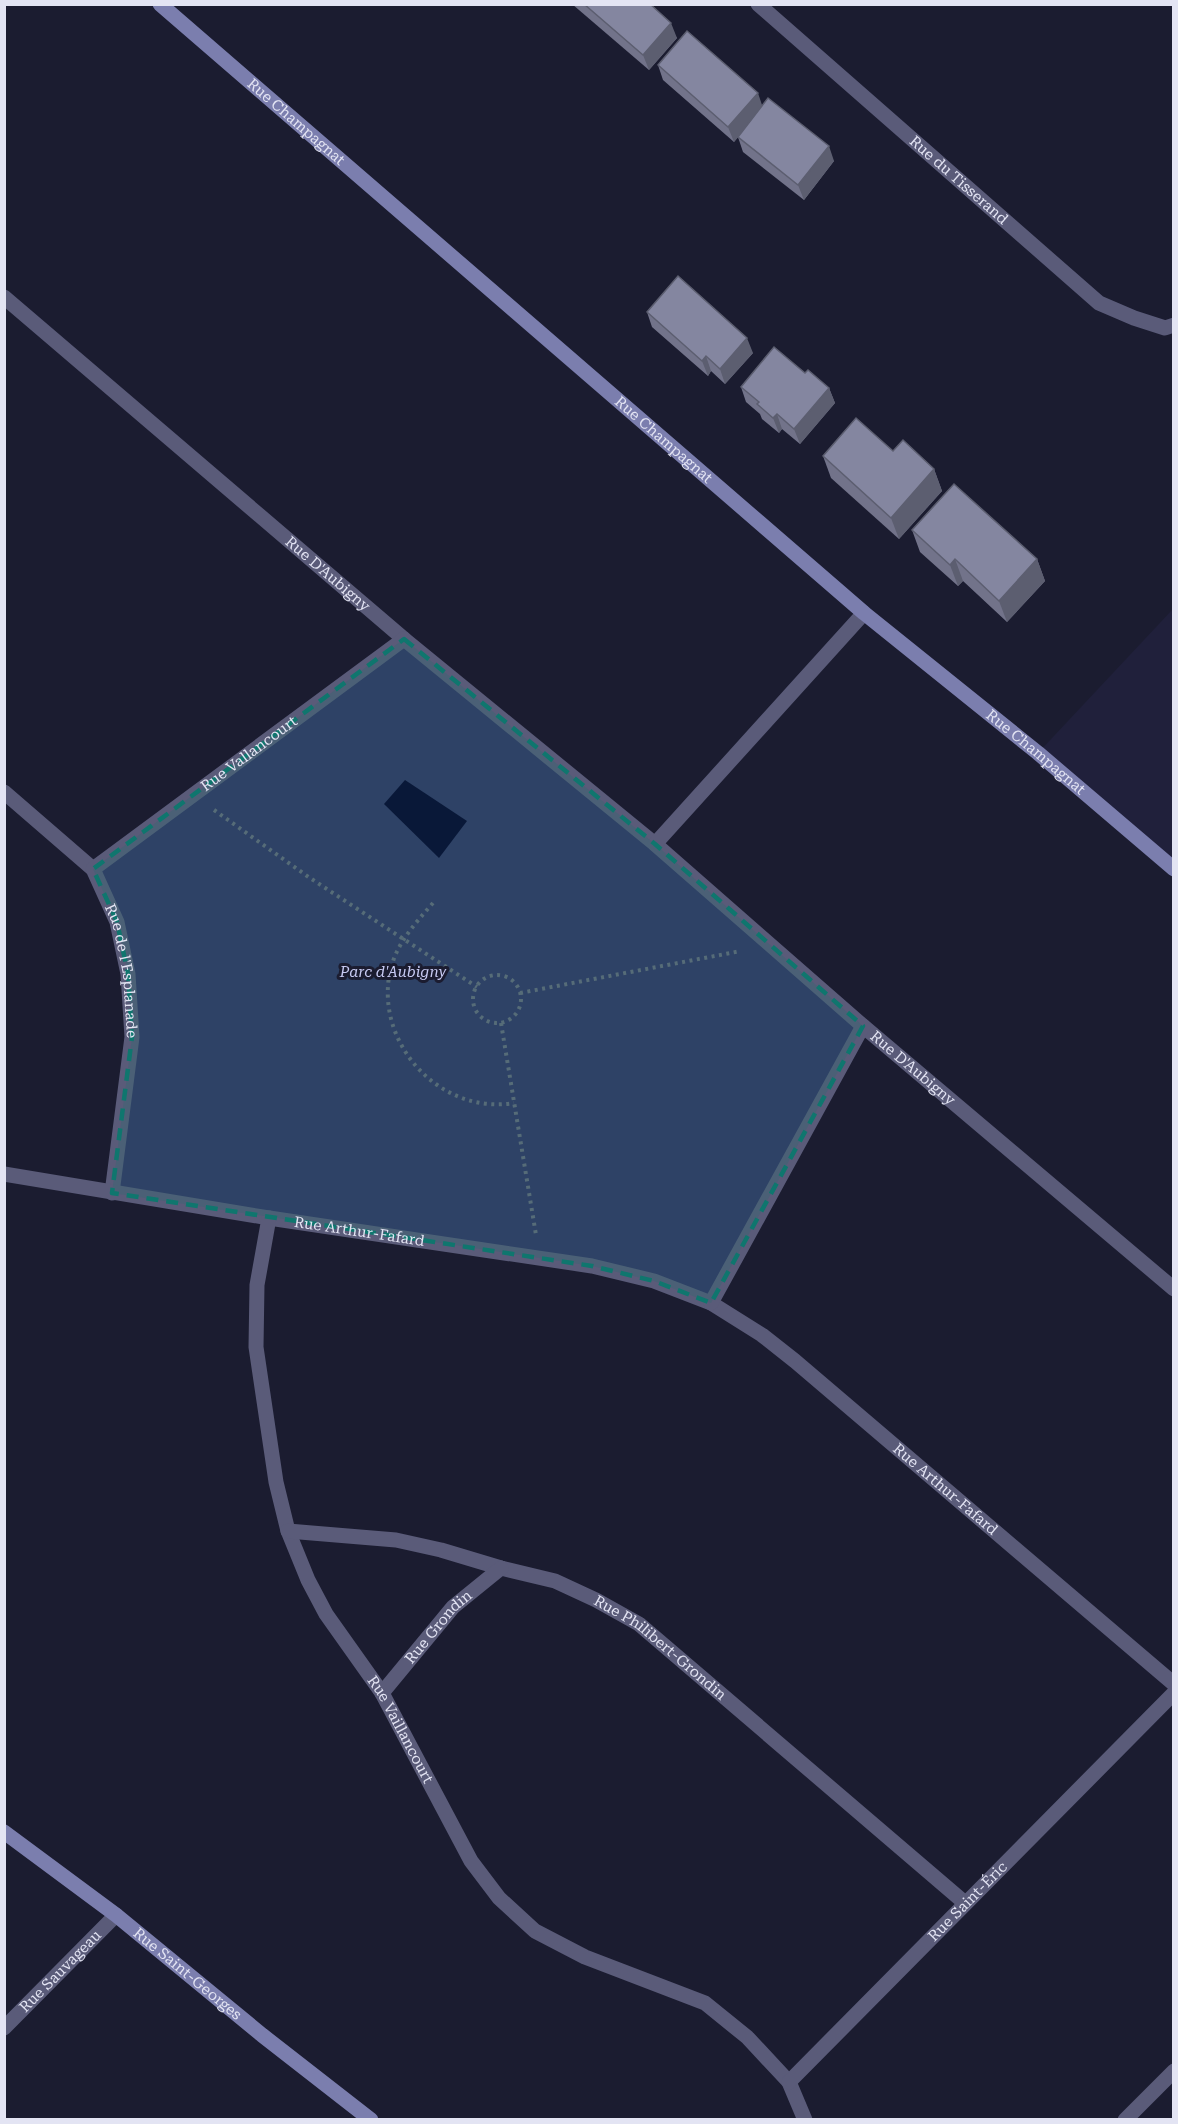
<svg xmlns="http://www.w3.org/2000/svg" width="1178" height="2124" viewBox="0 0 1178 2124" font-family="'Roboto Serif',serif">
  <rect width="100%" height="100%" fill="#1b1c30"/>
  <!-- built -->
  <polygon fill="#20203b" points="1173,609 1173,869 1038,753"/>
  <!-- green -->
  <polygon fill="#363564" points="404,639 863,1026 711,1303 654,1281 112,1193 132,1036 128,974 93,869"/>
  <!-- water -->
  <polygon fill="#08002b" points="405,780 467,821 439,858 384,804"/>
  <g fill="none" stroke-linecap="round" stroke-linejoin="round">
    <!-- path -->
    <g stroke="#68697b" stroke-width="4" stroke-dasharray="3 4.5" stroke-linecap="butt">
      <polyline points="214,810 310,878 477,987"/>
      <path d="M433 903C413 926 394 946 389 977 378 1047 442 1115 514 1103"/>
      <circle cx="497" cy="999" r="24"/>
      <polyline points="520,993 741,951"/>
      <polyline points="501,1023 536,1235"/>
    </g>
    <!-- street -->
    <g stroke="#5a5b79" stroke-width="15">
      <path id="s1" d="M758 4 1099 303 1134 318 1165 328 1174 325"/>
      <path id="s2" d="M4 297 404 639 655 844 863 1026 1174 1289"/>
      <path id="s3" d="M4 792 93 869 117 922 128 974 132 1037 112 1193"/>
      <polyline points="655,844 864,613"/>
      <path id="s4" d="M93 869 404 639"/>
      <path id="s5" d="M4 1174 269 1218 592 1266 654 1281 711 1303 762 1335 795 1361 1174 1684"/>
      <path id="s6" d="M269 1218 257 1285 256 1347 276 1482 288 1531 308 1580 326 1614 382 1693 471 1861 499 1898 535 1931 585 1957 705 2003 747 2037 789 2082 805 2120"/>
      <polyline points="711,1303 863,1026"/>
      <path id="s7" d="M288 1531 396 1540 441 1550 501 1568 555 1581 596 1600 639 1624 965 1903"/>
      <path id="s8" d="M382 1693 453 1607 501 1568"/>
      <path id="s9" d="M4 2028 116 1915"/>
      <path id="s10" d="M789 2082 1174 1693"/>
      <polyline points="1125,2120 1174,2071"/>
    </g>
    <!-- secondary -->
    <g stroke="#7b7eae" stroke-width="15">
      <path id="s11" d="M160 4 864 613 1038 753 1174 869"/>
      <path id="s12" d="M4 1832 116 1915 262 2035 371 2120"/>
    </g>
  </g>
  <!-- wall -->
  <g fill="#72738a">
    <polygon points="572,4 650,4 677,38 649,70"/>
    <polygon points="658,65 762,105 834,161 804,200 743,152 738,137 734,142 663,80"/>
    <polygon points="647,312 753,353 725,384 711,371 708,376 652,327"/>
    <polygon points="805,373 829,388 835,403 800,444 782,429 779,433 762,419 760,414 746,402 741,387"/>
    <polygon points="893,451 934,469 942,491 899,539 831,478 823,456"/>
    <polygon points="912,530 1037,559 1045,581 1007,622 963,581 958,586 920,552"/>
  </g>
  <!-- shaded-wall -->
  <g fill="#5c5e70">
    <polygon points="671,23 677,38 649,70 643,55"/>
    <polygon points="758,93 763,108 734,142 728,127"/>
    <polygon points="829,146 834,161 804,200 798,185"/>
    <polygon points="747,338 753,353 725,384 720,369"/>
    <polygon points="706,356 711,371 708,376 702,361"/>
    <polygon points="829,388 835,403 800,444 794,429"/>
    <polygon points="777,414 782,429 779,433 773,418"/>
    <polygon points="934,469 942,491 899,539 891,518"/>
    <polygon points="955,559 963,581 958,586 950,565"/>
    <polygon points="1037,559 1045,581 1007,622 999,601"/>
  </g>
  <!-- building -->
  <g fill="#8486a0" stroke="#5c5e70" stroke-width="1.5">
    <polygon points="584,4 650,4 671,23 643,55"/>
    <polygon points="687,31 758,93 728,127 658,65"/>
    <polygon points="768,98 829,146 798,185 738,137"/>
    <polygon points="678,276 747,338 720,369 706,356 702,361 647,312"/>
    <polygon points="774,347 805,373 808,370 829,388 794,429 777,414 773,418 757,404 759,402 741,387"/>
    <polygon points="856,418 893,451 903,440 934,469 891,518 823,456"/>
    <polygon points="954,484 1037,559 999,601 955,559 950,565 912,530"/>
  </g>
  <!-- marked area -->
  <path fill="#0f766e" fill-opacity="0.2" stroke="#0f766e" stroke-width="4.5" stroke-dasharray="12 8" stroke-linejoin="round" d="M404 639 655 844 863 1026 711 1303 654 1281 592 1266 112 1193 132 1037 128 974 117 922 93 869Z"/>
  <g text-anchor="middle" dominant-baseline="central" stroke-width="6" stroke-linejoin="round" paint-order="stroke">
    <!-- street labels -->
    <g font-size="15" fill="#e3e4f3" stroke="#1b1c30">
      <text stroke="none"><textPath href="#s11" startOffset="180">Rue Champagnat</textPath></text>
      <text stroke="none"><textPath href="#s1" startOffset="267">Rue du Tisserand</textPath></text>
      <text stroke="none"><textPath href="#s11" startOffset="666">Rue Champagnat</textPath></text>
      <text stroke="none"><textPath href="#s2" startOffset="426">Rue D'Aubigny</textPath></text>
      <text stroke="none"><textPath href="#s11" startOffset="1152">Rue Champagnat</textPath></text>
      <text stroke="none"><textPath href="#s4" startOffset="194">Rue Vallancourt</textPath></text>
      <text stroke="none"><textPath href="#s3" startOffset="225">Rue de l'Esplanade</textPath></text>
      <text stroke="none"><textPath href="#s2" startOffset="1192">Rue D'Aubigny</textPath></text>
      <text stroke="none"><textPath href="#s5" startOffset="360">Rue Arthur-Fafard</textPath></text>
      <text stroke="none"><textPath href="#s5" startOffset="1020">Rue Arthur-Fafard</textPath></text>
      <text stroke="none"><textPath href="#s8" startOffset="87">Rue Grondin</textPath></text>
      <text stroke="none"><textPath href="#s7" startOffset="398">Rue Philibert-Grondin</textPath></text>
      <text stroke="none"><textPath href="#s6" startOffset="546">Rue Vaillancourt</textPath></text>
      <text stroke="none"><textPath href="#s10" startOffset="254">Rue Saint-Éric</textPath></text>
      <text stroke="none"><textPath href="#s9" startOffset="80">Rue Sauvageau</textPath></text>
      <text stroke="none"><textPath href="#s12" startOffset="232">Rue Saint-Georges</textPath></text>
    </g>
    <!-- park labels -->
    <g font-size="15" font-style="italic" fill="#c6c9f1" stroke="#1b1c30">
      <text x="393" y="972">Parc d'Aubigny</text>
    </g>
  </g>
  <!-- border -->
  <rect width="1178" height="2124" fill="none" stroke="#e3e4f3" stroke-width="12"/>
</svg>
